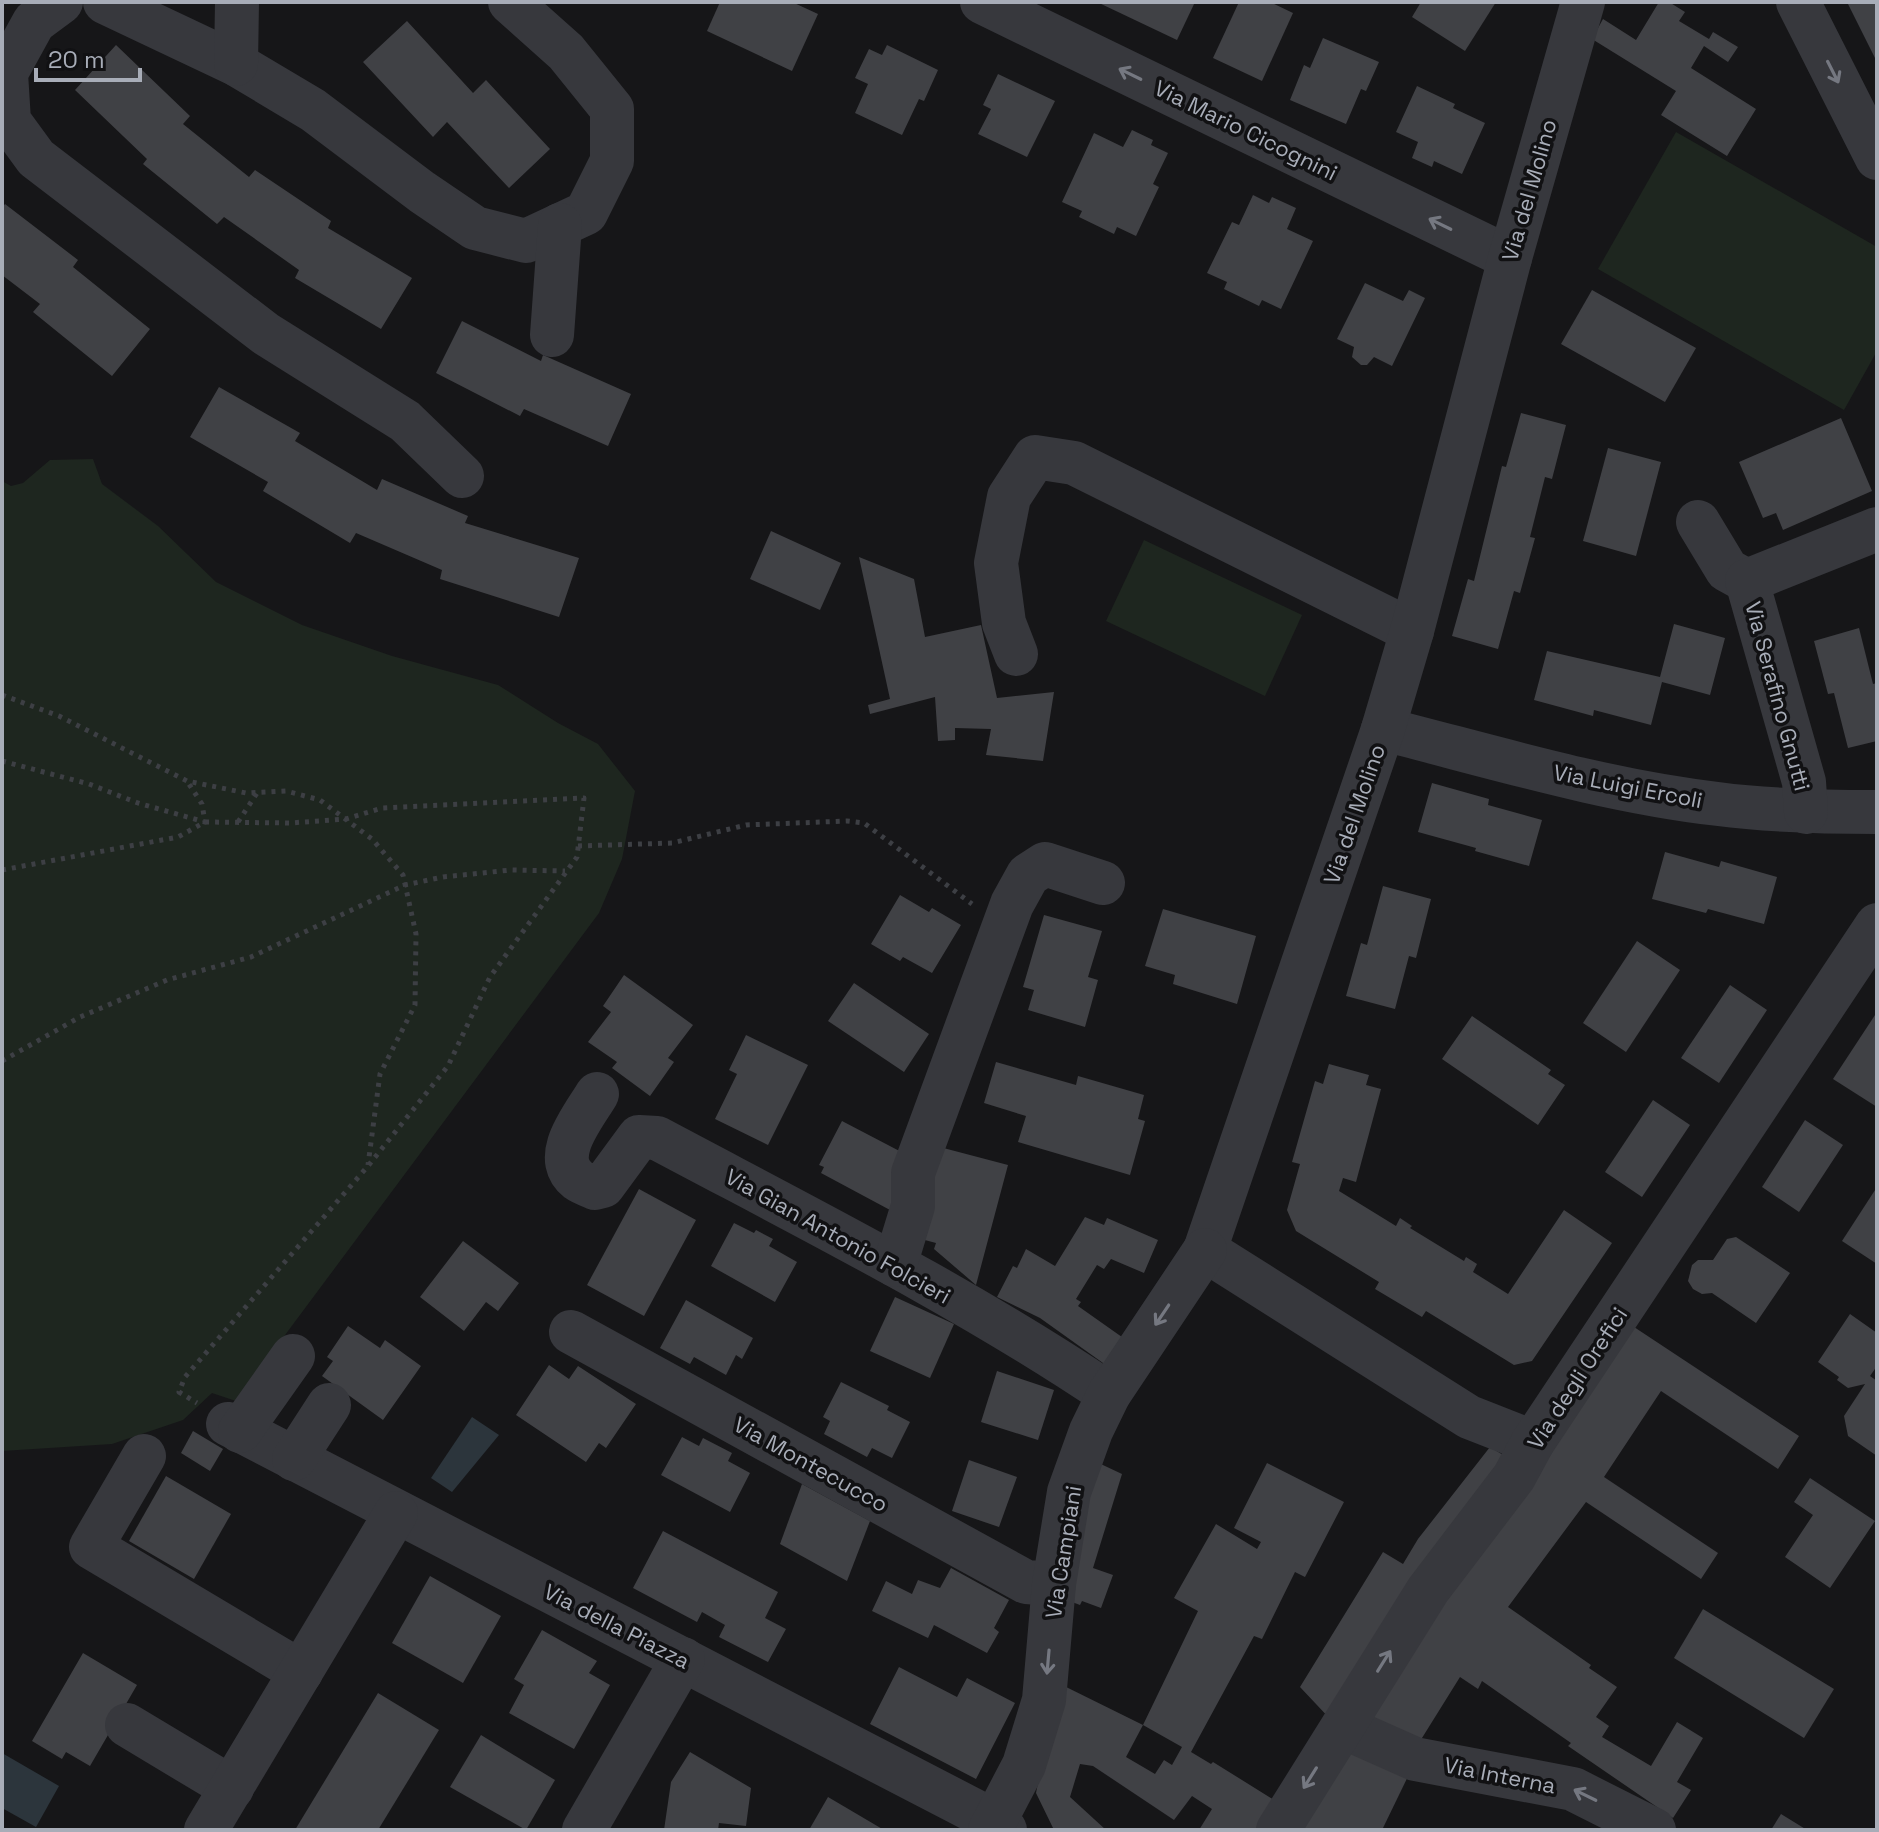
<svg xmlns="http://www.w3.org/2000/svg" width="1879" height="1832" viewBox="0 0 1879 1832" font-family="'Space Grotesk',sans-serif">
  <rect width="100%" height="100%" fill="#161618"/>
  <!-- green -->
  <g fill="#1e261f">
    <polygon points="1676,132 1877,247 1877,351 1844,410 1598,269"/>
    <polygon points="93,459 102,484 158,526 216,582 302,625 392,656 498,685 558,723 598,744 635,791 622,859 599,913 236,1401 212,1393 183,1420 112,1444 2,1451 2,481 11,486 23,483 50,460"/>
    <polygon points="1144,540 1302,615 1265,696 1106,621"/>
  </g>
  <!-- water -->
  <g fill="#2c353c">
    <polygon points="472,1417 499,1435 452,1492 431,1478"/>
    <polygon points="2,1753 59,1786 36,1827 2,1808"/>
  </g>
  <!-- building -->
  <g fill="#404145">
    <polygon points="720,2 792,2 818,14 792,71 707,31"/>
    <polygon points="1097,2 1195,2 1177,40"/>
    <polygon points="1239,2 1270,2 1293,13 1262,81 1213,58"/>
    <polygon points="1421,2 1496,2 1465,51 1412,17"/>
    <polygon points="1659,2 1669,2 1685,12 1679,21 1709,39 1713,32 1738,47 1728,62 1704,46 1691,68 1756,109 1727,156 1661,115 1676,91 1592,39 1603,19 1636,40"/>
    <polygon points="1847,2 1877,2 1877,62"/>
    <polygon points="407,21 473,93 486,80 550,149 509,188 447,122 433,137 363,62"/>
    <polygon points="1323,38 1379,62 1366,91 1361,89 1346,124 1290,100 1304,65 1310,68"/>
    <polygon points="116,45 190,116 183,124 249,177 255,170 331,221 328,228 412,278 381,329 295,278 299,270 224,217 217,224 143,164 147,159 75,90"/>
    <polygon points="887,45 938,70 924,101 919,99 902,135 855,113 868,84 855,78 869,49 882,55"/>
    <polygon points="998,74 1055,101 1027,157 978,134 991,109 983,105"/>
    <polygon points="1417,86 1455,104 1453,108 1485,123 1462,174 1434,161 1432,167 1412,158 1418,142 1396,132"/>
    <polygon points="1132,130 1153,140 1151,145 1168,153 1153,184 1159,187 1136,236 1117,227 1114,234 1079,217 1082,211 1062,202 1094,133 1123,147"/>
    <polygon points="1253,195 1269,203 1272,197 1296,208 1287,229 1313,241 1281,309 1262,300 1259,306 1224,289 1227,282 1207,273 1232,222 1239,225"/>
    <polygon points="5,204 78,260 73,267 150,329 112,376 33,312 40,304 2,275 2,208"/>
    <polygon points="1365,283 1403,301 1409,290 1425,298 1392,366 1374,357 1367,365 1361,365 1352,357 1354,347 1337,339"/>
    <polygon points="1592,290 1696,348 1665,402 1561,344"/>
    <polygon points="462,321 541,361 543,355 631,394 608,446 524,409 520,416 436,373"/>
    <polygon points="219,387 300,433 295,441 377,490 382,479 468,516 465,523 579,558 559,617 440,579 442,570 356,533 350,543 263,491 268,482 190,437"/>
    <polygon points="1521,413 1566,425 1552,479 1545,477 1530,537 1535,538 1520,593 1514,591 1498,649 1452,636 1468,579 1474,581 1502,466 1506,467"/>
    <polygon points="1841,418 1872,491 1783,530 1776,513 1763,518 1739,462"/>
    <polygon points="1608,448 1661,462 1636,556 1583,541"/>
    <polygon points="771,531 841,563 820,610 750,579"/>
    <polygon points="859,557 914,579 925,637 981,625 997,698 1054,692 1043,761 986,755 991,729 955,728 955,740 938,741 935,697 870,714 868,705 890,699"/>
    <polygon points="1674,624 1725,638 1710,695 1662,682 1651,725 1594,710 1593,716 1534,700 1547,651 1660,677"/>
    <polygon points="1859,628 1873,684 1877,683 1877,741 1848,748 1834,693 1828,694 1814,641"/>
    <polygon points="1432,783 1489,799 1488,805 1542,820 1529,866 1475,851 1476,848 1418,832"/>
    <polygon points="1665,852 1719,867 1721,861 1777,877 1764,924 1708,909 1706,913 1652,899"/>
    <polygon points="1383,886 1431,899 1416,958 1409,956 1395,1009 1346,996 1361,943 1367,945"/>
    <polygon points="900,895 929,912 932,908 961,925 932,973 903,957 900,961 871,944"/>
    <polygon points="1163,909 1256,936 1237,1004 1173,984 1175,975 1145,966"/>
    <polygon points="1044,915 1102,931 1088,977 1098,980 1085,1027 1028,1010 1034,990 1023,987"/>
    <polygon points="1637,941 1680,970 1626,1052 1583,1023"/>
    <polygon points="624,975 693,1025 668,1058 674,1062 650,1096 612,1068 617,1062 588,1042 611,1012 603,1006"/>
    <polygon points="854,983 929,1034 904,1072 828,1021"/>
    <polygon points="1730,985 1767,1010 1719,1083 1681,1058"/>
    <polygon points="1877,1012 1877,1107 1833,1079"/>
    <polygon points="1472,1016 1551,1070 1548,1074 1565,1085 1538,1125 1442,1059"/>
    <polygon points="746,1035 808,1065 768,1145 715,1119 737,1074 729,1070"/>
    <polygon points="996,1062 1076,1085 1078,1076 1144,1095 1138,1119 1145,1121 1130,1175 1018,1142 1026,1116 984,1103"/>
    <polygon points="1329,1064 1369,1075 1366,1085 1381,1089 1356,1182 1343,1178 1339,1191 1396,1226 1400,1218 1412,1226 1410,1228 1464,1261 1466,1257 1477,1264 1473,1272 1508,1294 1564,1210 1612,1243 1532,1361 1514,1365 1426,1311 1422,1317 1375,1289 1379,1282 1296,1231 1287,1210 1300,1164 1292,1162 1315,1081 1323,1084"/>
    <polygon points="1653,1100 1690,1125 1642,1197 1605,1172"/>
    <polygon points="1805,1120 1843,1145 1799,1212 1762,1187"/>
    <polygon points="842,1121 909,1156 890,1210 821,1173 824,1167 819,1165"/>
    <polygon points="932,1145 1008,1165 976,1285 934,1249 936,1243 921,1239"/>
    <polygon points="1877,1187 1877,1264 1842,1241"/>
    <polygon points="639,1189 696,1220 644,1316 587,1285"/>
    <polygon points="1085,1217 1104,1225 1107,1218 1158,1240 1144,1273 1111,1259 1104,1269 1097,1265 1076,1299 1081,1302 1078,1306 1129,1342 1110,1368 1040,1318 997,1297 1013,1266 1017,1268 1026,1249 1055,1266"/>
    <polygon points="734,1223 754,1233 756,1230 773,1239 769,1246 797,1262 775,1302 711,1266"/>
    <polygon points="1736,1237 1790,1273 1756,1323 1712,1293 1702,1294 1693,1289 1688,1281 1692,1265 1698,1260 1713,1260 1727,1239"/>
    <polygon points="463,1241 519,1283 498,1311 486,1302 464,1331 420,1297"/>
    <polygon points="895,1297 954,1324 930,1378 870,1351"/>
    <polygon points="686,1300 753,1338 742,1359 736,1355 726,1375 694,1357 690,1364 660,1348"/>
    <polygon points="1850,1314 1877,1333 1877,1366 1870,1376 1877,1381 1877,1456 1848,1436 1844,1416 1865,1384 1848,1388 1837,1380 1839,1377 1818,1362"/>
    <polygon points="1631,1325 1799,1436 1778,1469 1661,1391 1604,1477 1718,1553 1701,1579 1586,1502 1508,1607 1591,1665 1589,1668 1617,1687 1596,1717 1609,1726 1602,1737 1651,1766 1677,1722 1703,1738 1677,1782 1691,1790 1673,1818 1568,1746 1571,1743 1482,1681 1478,1689 1460,1677 1417,1746 1362,1719"/>
    <polygon points="348,1326 380,1348 385,1340 421,1366 383,1420 322,1376 333,1361 327,1357"/>
    <polygon points="549,1365 569,1379 578,1366 636,1404 606,1448 599,1443 586,1462 516,1415"/>
    <polygon points="997,1371 1054,1390 1038,1440 981,1422"/>
    <polygon points="841,1382 889,1406 887,1410 910,1422 892,1458 872,1448 867,1457 824,1434 830,1421 823,1417"/>
    <polygon points="193,1431 223,1449 210,1471 181,1453"/>
    <polygon points="682,1437 699,1446 703,1438 732,1453 728,1461 750,1473 730,1512 661,1475"/>
    <polygon points="1490,1447 1513,1461 1332,1721 1300,1687 1383,1552 1403,1564 1418,1539"/>
    <polygon points="1088,1458 1122,1474 1093,1568 1113,1575 1101,1608 1082,1601 1080,1605 1064,1599"/>
    <polygon points="969,1460 1017,1477 999,1527 952,1511"/>
    <polygon points="1267,1463 1344,1502 1305,1577 1295,1572 1262,1639 1254,1636 1191,1752 1211,1764 1213,1762 1279,1803 1262,1830 1199,1830 1212,1809 1192,1796 1174,1820 1093,1766 1080,1764 1070,1797 1106,1830 1054,1830 1036,1793 1058,1683 1143,1725 1126,1757 1155,1774 1164,1760 1172,1765 1182,1747 1143,1725 1198,1611 1174,1598 1216,1524 1257,1549 1261,1542 1234,1528"/>
    <polygon points="166,1476 231,1514 194,1579 129,1541"/>
    <polygon points="1810,1478 1875,1521 1830,1588 1785,1557 1813,1515 1794,1502"/>
    <polygon points="802,1484 870,1521 847,1581 780,1544"/>
    <polygon points="663,1531 778,1592 765,1618 786,1629 768,1662 719,1637 725,1625 702,1612 697,1622 633,1588"/>
    <polygon points="951,1568 1009,1600 994,1628 999,1632 987,1653 934,1625 928,1638 872,1611 886,1581 912,1594 918,1580 940,1588"/>
    <polygon points="430,1576 501,1616 463,1683 392,1643"/>
    <polygon points="1703,1609 1834,1689 1804,1738 1674,1658"/>
    <polygon points="542,1630 597,1661 589,1673 610,1685 574,1749 509,1713 524,1685 514,1679"/>
    <polygon points="83,1653 137,1685 90,1766 66,1752 62,1759 32,1741"/>
    <polygon points="899,1667 957,1697 967,1678 1015,1703 976,1779 870,1724"/>
    <polygon points="378,1693 439,1730 378,1830 295,1830"/>
    <polygon points="481,1735 555,1780 526,1830 450,1787"/>
    <polygon points="1349,1742 1413,1766 1382,1830 1289,1830"/>
    <polygon points="690,1752 751,1788 746,1826 719,1823 718,1830 664,1830 671,1782"/>
    <polygon points="828,1797 884,1830 809,1830"/>
    <polygon points="1781,1814 1807,1830 1771,1830"/>
  </g>
  <g fill="none" stroke-linecap="round" stroke-linejoin="round">
    <!-- path -->
    <g stroke="#3d3f44" stroke-width="5" stroke-dasharray="4 6" stroke-linecap="butt">
      <polyline points="2,695 59,716 187,781 246,793 286,791 320,800 372,839 403,875 416,934 415,1005 380,1074 368,1165"/>
      <polyline points="2,761 89,784 138,803 205,822 202,804 187,781"/>
      <polyline points="238,822 257,793"/>
      <polyline points="578,846 672,843 746,825 847,821 864,823 972,904"/>
      <polyline points="2,870 178,837 205,822 290,823 346,819 382,808 584,798 577,857 490,977 448,1066 368,1166 185,1377 179,1392 197,1403"/>
      <polyline points="2,1061 80,1017 167,980 251,957 405,885 443,877 511,870 565,871"/>
    </g>
    <!-- minor -->
    <g stroke="#37383d" stroke-width="44">
      <polyline points="61,2 34,22 6,73 9,121 36,158 266,334 405,421 462,476"/>
      <polyline points="105,2 236,64 313,110 422,192 475,228 526,241 586,213 612,161 612,109 566,52 510,2"/>
      <polyline points="982,2 1510,258"/>
      <polyline points="1798,2 1877,158"/>
      <polyline points="236,64 237,2"/>
      <polyline points="552,335 560,225"/>
      <polyline points="1698,522 1727,570 1747,581"/>
      <polyline points="1016,654 1004,623 996,563 1009,497 1035,457 1074,463 1412,631"/>
      <path d="M1383 729C1494 757 1605 791 1718 804 1771 811 1824 812 1877 812"/>
      <polyline points="1806,812 1804,782 1747,581 1877,529"/>
      <path d="M597 1094C584 1116 549 1157 578 1180 582 1183 590 1186 595 1188L603 1186 639 1137 657 1138C809 1219 965 1297 1109 1394"/>
      <polyline points="895,1265 913,1206 913,1173 1012,904 1028,875 1045,864 1103,883"/>
      <polyline points="571,1332 1026,1582 1054,1584"/>
      <polyline points="228,1424 996,1822 1005,1830"/>
      <polyline points="240,1431 293,1356"/>
      <polyline points="1533,1442 1469,1417 1205,1250 1383,729 1412,631 1510,258 1583,2"/>
      <polyline points="144,1456 91,1547 301,1672"/>
      <polyline points="294,1459 329,1405"/>
      <polyline points="127,1725 232,1788"/>
      <polyline points="1343,1727 1415,1759 1573,1789 1654,1830"/>
      <polyline points="206,1830 396,1513"/>
      <polyline points="584,1830 683,1659"/>
      <polyline points="990,1830 1024,1765 1044,1700 1054,1584 1069,1492 1091,1431 1109,1394 1205,1250"/>
      <polyline points="1278,1830 1428,1590 1514,1477 1533,1442 1877,925"/>
    </g>
  </g>
  <!-- one-way arrows -->
  <defs><path id="oneway-shaft" d="M-6 0H5M1.5-3L5.5 0L1.5 3" fill="none" stroke-width="1.6" stroke-linecap="round" stroke-linejoin="round" transform="scale(2)"/></defs>
  <g stroke="#757881">
    <use href="#oneway-shaft" transform="translate(1833 72) rotate(63)"/>
    <use href="#oneway-shaft" transform="translate(1130 74) rotate(-154)"/>
    <use href="#oneway-shaft" transform="translate(1440 224) rotate(-154)"/>
    <use href="#oneway-shaft" transform="translate(1162 1315) rotate(124)"/>
    <use href="#oneway-shaft" transform="translate(1384 1661) rotate(-58)"/>
    <use href="#oneway-shaft" transform="translate(1048 1662) rotate(95)"/>
    <use href="#oneway-shaft" transform="translate(1310 1778) rotate(122)"/>
    <use href="#oneway-shaft" transform="translate(1585 1795) rotate(-154)"/>
  </g>
  <g text-anchor="middle" dominant-baseline="central" stroke-width="7" stroke-linejoin="round" paint-order="stroke">
    <!-- street labels -->
    <g font-size="22" fill="#a8adb8" stroke="#111113">
      <text transform="translate(1246 130) rotate(26)">Via Mario Cicognini</text>
      <text transform="translate(1529 190) rotate(-74)">Via del Molino</text>
      <text transform="translate(1778 696) rotate(75)">Via Serafino Gnutti</text>
      <text transform="translate(1628 786) rotate(11)">Via Luigi Ercoli</text>
      <text transform="translate(1354 814) rotate(-71)">Via del Molino</text>
      <text transform="translate(838 1236) rotate(29)">Via Gian Antonio Folcieri</text>
      <text transform="translate(1577 1378) rotate(-57)">Via degli Orefici</text>
      <text transform="translate(811 1464) rotate(29)">Via Montecucco</text>
      <text transform="translate(1063 1552) rotate(-81)">Via Campiani</text>
      <text transform="translate(617 1626) rotate(27)">Via della Piazza</text>
      <text transform="translate(1500 1775) rotate(11)">Via Interna</text>
    </g>
  </g>
  <!-- border -->
  <rect width="1879" height="1832" fill="none" stroke="#a8adb8" stroke-width="8"/>
  <!-- scale -->
  <path d="M36 68v12h104v-12" fill="none" stroke="#a8adb8" stroke-width="4"/>
  <text x="48" y="68" font-size="24" fill="#a8adb8" stroke="#111113" stroke-width="6" paint-order="stroke">20 m</text>
</svg>
